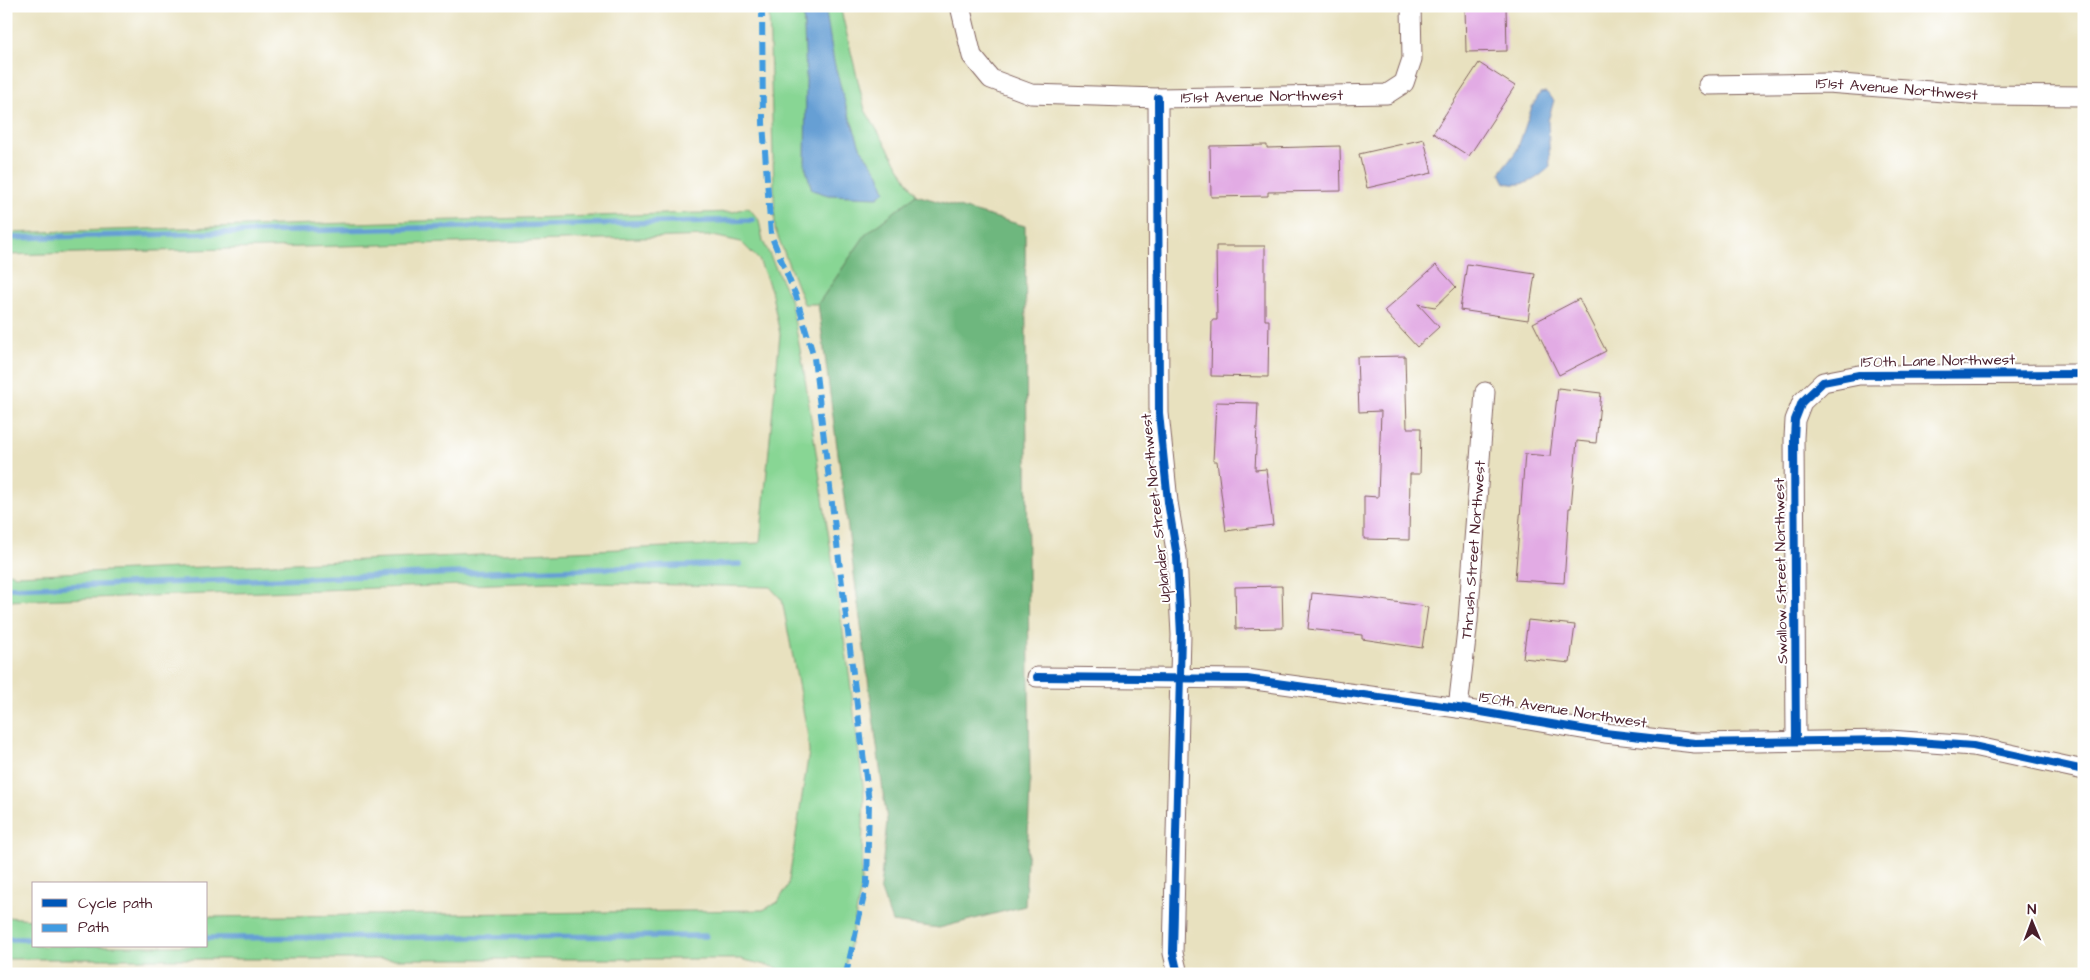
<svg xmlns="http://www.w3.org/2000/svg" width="2090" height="980" viewBox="0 0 2090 980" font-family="'Architects Daughter',sans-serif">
  <rect width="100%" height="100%" fill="#fff"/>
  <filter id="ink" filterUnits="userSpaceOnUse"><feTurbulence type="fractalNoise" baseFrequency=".02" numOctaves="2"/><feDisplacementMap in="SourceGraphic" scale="10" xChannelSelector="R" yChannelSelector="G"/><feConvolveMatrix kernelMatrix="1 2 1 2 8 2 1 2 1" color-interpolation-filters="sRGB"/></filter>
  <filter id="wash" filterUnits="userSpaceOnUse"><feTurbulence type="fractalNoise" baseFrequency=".0096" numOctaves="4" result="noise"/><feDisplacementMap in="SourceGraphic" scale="20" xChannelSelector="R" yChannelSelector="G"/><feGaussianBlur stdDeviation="1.12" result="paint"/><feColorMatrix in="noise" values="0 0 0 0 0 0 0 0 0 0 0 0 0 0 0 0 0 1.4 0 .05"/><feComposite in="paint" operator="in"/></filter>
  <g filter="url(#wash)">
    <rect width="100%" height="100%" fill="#e8e1bf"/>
    <!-- green -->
    <g fill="#88d694" stroke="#697a60">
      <polygon points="769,6 840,6 865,110 916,195 866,234 818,304 804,304 775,229"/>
      <polygon points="748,207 759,220 763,241 790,298 803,365 848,665 864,793 861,889 844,974 783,974 778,968 740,959 6,959 6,917 34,919 34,946 206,946 206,917 763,910 778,902 788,885 809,752 807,731 782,600 770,587 550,582 6,601 6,572 16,575 760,543 780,334 771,290 759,260 741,242 713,236 6,255 6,233 733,212"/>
    </g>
    <!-- forest -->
    <polygon fill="#6eb77e" stroke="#5c6b54" points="916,195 1025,226 1030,787 1025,906 939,928 892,922 880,888 887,821 818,304 866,234"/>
    <!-- water -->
    <g fill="#669fd4" stroke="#585f80">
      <polygon points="803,6 825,6 834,62 846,106 861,149 879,174 885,191 878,197 828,195 812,190 805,166 806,76"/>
      <path d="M1546 92 1554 100 1548 121 1550 167C1534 181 1526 187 1505 183L1500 173 1517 150 1532 107 1540 93Z"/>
    </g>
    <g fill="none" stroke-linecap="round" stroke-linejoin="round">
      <!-- stream -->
      <g stroke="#669fd4" stroke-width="5.5">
        <polyline points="6,238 752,220"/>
        <polyline points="6,588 740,564"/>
        <polyline points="206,938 706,936"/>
        <polyline points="6,939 34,939"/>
      </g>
    </g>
    <g id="blocks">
      <!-- building -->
      <g fill="#e2abe4">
        <polygon points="1465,6 1506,6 1507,51 1466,52"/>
        <polygon points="1479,63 1515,86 1469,156 1433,133"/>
        <polygon points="1424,139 1432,173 1367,188 1359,154"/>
        <polygon points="1267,145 1267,148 1340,146 1341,191 1268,192 1268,196 1211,197 1210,146"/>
        <polygon points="1216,246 1265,246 1265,320 1269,320 1268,377 1211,376 1212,320 1217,320"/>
        <polygon points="1467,264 1535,274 1528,320 1460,310"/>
        <polygon points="1436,265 1456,287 1435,307 1418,304 1439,327 1417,347 1384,311"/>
        <polygon points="1579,299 1606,351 1559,375 1533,323"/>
        <polygon points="1405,356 1407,428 1421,428 1420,474 1410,474 1409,540 1364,539 1364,496 1378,497 1381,411 1359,412 1357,357"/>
        <polygon points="1558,388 1601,393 1596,443 1577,441 1571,508 1569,508 1564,583 1515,580 1525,454 1550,456"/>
        <polygon points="1216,402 1258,403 1255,470 1266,469 1273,525 1226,531 1217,461 1213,461"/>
        <polygon points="1282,586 1283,628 1236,629 1235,587"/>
        <polygon points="1312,593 1368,598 1428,607 1422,648 1362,639 1362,635 1308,629"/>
        <polygon points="1528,620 1575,625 1570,663 1523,658"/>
      </g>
    </g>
  </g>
  <g filter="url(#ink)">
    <use href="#blocks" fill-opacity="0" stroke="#81635f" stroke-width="1"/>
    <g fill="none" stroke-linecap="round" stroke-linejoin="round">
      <!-- street casing -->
      <g stroke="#81635f" stroke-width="21">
        <g id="street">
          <path id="s1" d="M960 6 972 56 991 79 1031 94 1158 98 1387 94 1404 83 1412 59 1411 6"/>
          <path id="s2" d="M1708 85 1828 83 1982 95 2084 96"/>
          <polyline points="1158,98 1159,413 1168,502 1177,557 1181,635 1173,953 1178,974"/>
          <polyline points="1037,677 1247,679 1458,708 1605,733 1695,743 1889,740 1973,746 2084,770"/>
          <path id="s3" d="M1458 708 1468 621 1485 392"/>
          <polyline points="1796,741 1794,438 1795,420 1802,402 1823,382 1859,375 2084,374"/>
        </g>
      </g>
      <!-- street -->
      <use href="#street" stroke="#fff" stroke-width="19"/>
      <!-- quiet -->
      <polyline stroke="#409be1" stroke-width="6" stroke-dasharray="12 6" stroke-linecap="butt" points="762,6 763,123 771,235 796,296 814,358 869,802 867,883 846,974"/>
      <!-- cycleway casing -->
      <g stroke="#fff" stroke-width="11">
        <g id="cycleway">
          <polyline points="1158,98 1159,413 1168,502 1177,557 1181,635 1173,953 1178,974"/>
          <polyline points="1037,677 1247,679 1458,708 1605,733 1695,743 1889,740 1973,746 2084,770"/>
          <polyline points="1796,741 1794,438 1795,420 1802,402 1823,382 1859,375 2084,374"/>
        </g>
      </g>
      <!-- cycleway -->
      <use href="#cycleway" stroke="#0057b8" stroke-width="8"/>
    </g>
  </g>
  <g text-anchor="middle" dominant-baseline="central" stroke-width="4" stroke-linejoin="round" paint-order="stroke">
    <!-- street labels -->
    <g font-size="15" fill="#4a1f2b" stroke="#fff">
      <text stroke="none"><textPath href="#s2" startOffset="189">151st Avenue Northwest</textPath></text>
      <text stroke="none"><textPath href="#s1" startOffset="355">151st Avenue Northwest</textPath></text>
      <text transform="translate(1938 361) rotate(-1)">150th Lane Northwest</text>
      <text transform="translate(1156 508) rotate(-96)">Uplander Street Northwest</text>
      <text stroke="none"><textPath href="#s3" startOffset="159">Thrush Street Northwest</textPath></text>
      <text transform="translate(1781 571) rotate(-91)">Swallow Street Northwest</text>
      <text transform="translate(1563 710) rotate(9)">150th Avenue Northwest</text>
    </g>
  </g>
  <!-- margin -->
  <rect width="2090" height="980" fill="none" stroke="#fff" stroke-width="25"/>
  <!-- legend -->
  <rect x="32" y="882" width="175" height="65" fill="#ffffff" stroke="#b7a5aa"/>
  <rect x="42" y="899" width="25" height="8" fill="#0057b8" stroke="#b7a5aa"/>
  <text x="78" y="908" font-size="15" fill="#4a1f2b">Cycle path</text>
  <rect x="42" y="924" width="25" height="8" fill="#409be1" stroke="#b7a5aa"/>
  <text x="78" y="932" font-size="15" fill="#4a1f2b">Path</text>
  <!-- north arrow -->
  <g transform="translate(2032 922) rotate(359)" stroke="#ffffff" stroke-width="4" paint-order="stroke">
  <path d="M0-4L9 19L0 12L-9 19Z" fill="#4a1f2b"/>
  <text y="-8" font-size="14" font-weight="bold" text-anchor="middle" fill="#4a1f2b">N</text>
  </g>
</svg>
